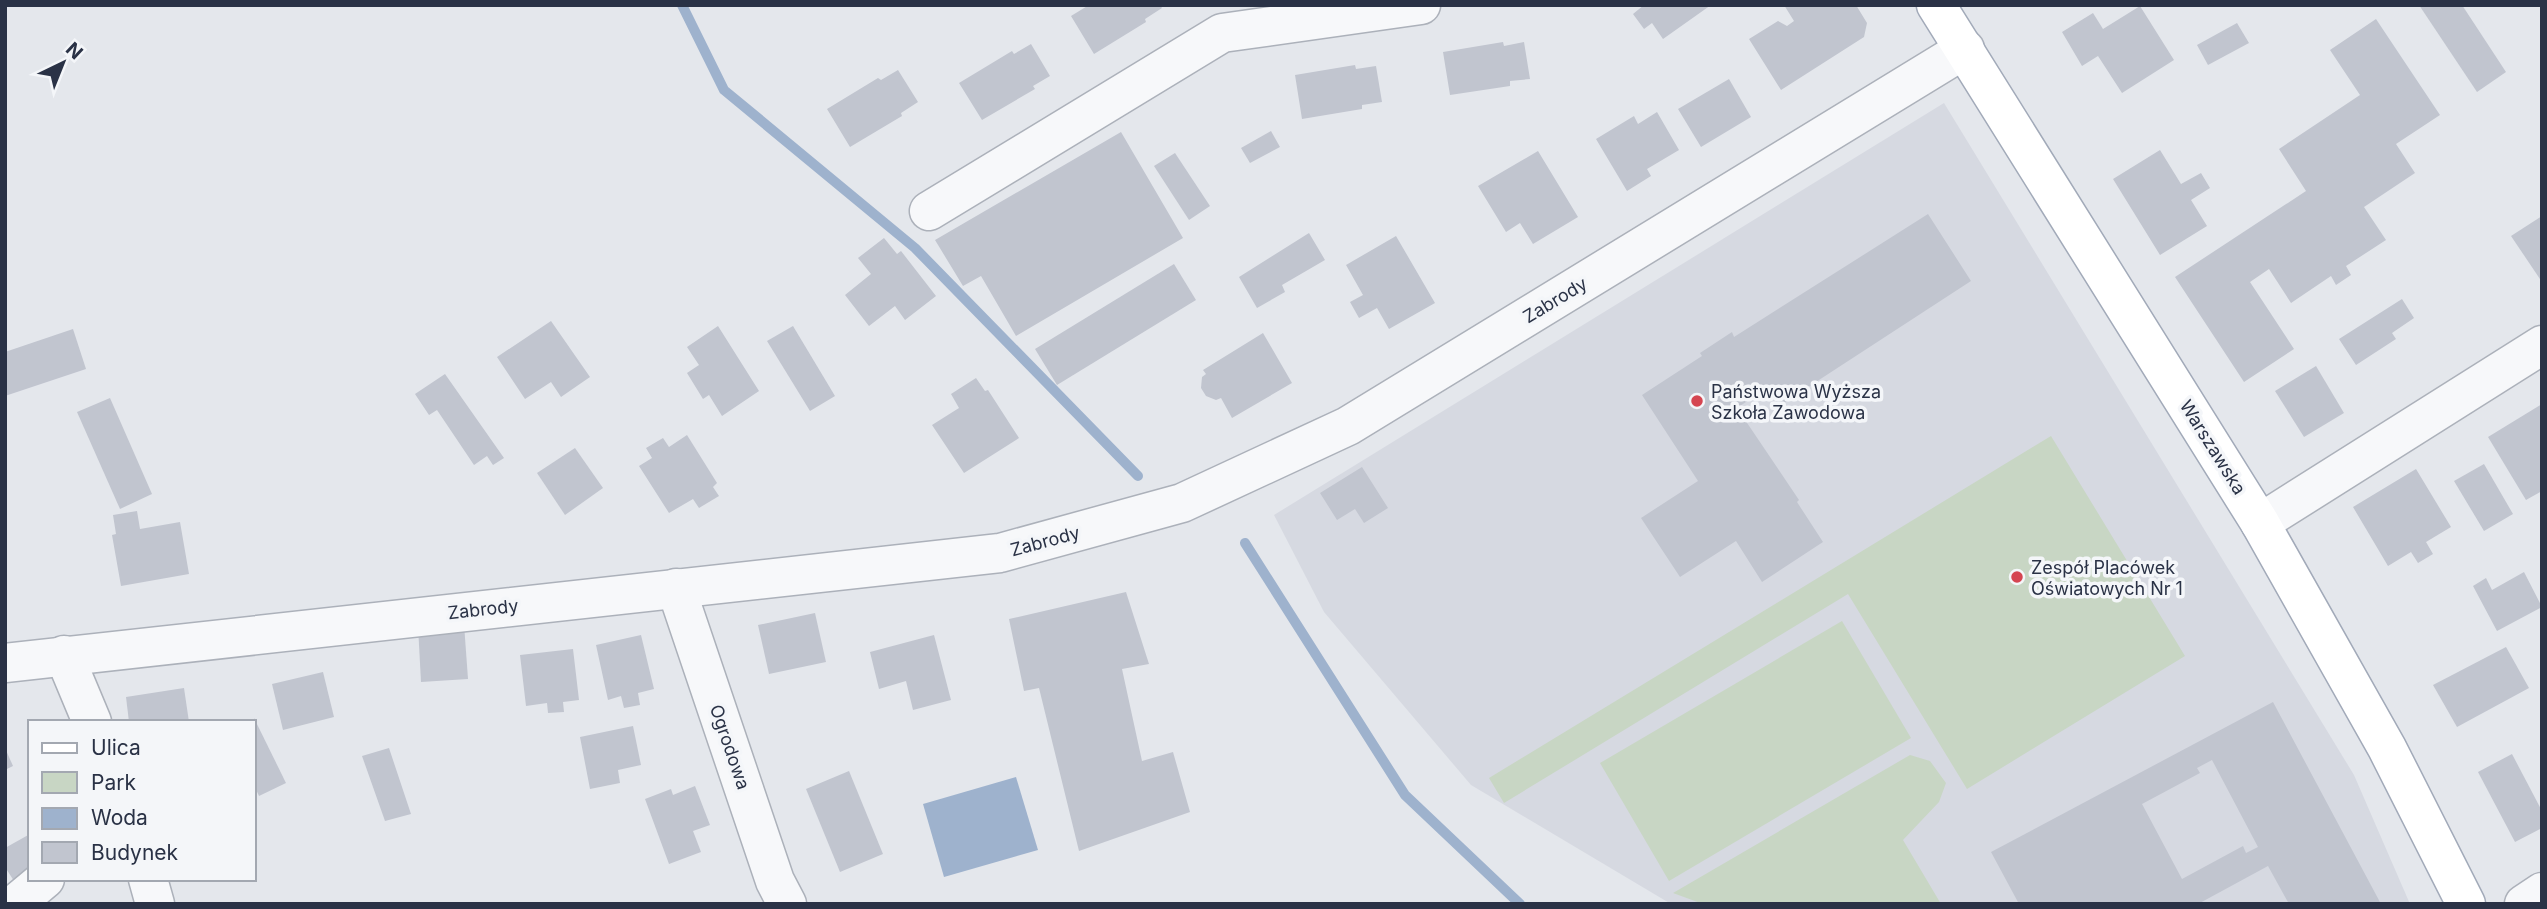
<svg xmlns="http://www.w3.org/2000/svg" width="2547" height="909" viewBox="0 0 2547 909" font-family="Inter,sans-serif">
  <rect width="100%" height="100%" fill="#e4e7ec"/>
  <!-- built -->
  <polygon fill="#d6d9e1" points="1944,103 2354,775 2410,904 1671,904 1471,785 1324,612 1274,515"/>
  <!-- green -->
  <g fill="#c8d6c4">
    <polygon points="2051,436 2185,656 1967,789 1848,594 1504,803 1489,778"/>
    <polygon points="1842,621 1911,738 1669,881 1600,763"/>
    <polygon points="1910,755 1930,761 1946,783 1939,802 1903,840 1941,904 1703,904 1673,893"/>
  </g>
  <!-- water -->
  <polygon fill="#9eb2cd" points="1016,777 1038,850 944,877 923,804"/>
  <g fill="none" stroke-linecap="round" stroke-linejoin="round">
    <!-- stream -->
    <g stroke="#9eb2cd" stroke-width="10">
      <polyline points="682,5 724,90 915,248 1138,476"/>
      <polyline points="1245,543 1405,795 1520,904"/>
    </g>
  </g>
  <!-- building -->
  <g fill="#c1c5cf" fill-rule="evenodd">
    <polygon points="1089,5 1160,5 1162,8 1145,19 1146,22 1094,54 1071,16"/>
    <polygon points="1644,5 1711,5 1663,39 1652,23 1644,29 1633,14"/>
    <polygon points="1784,5 1856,5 1867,23 1864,37 1781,90 1749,39 1778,21 1787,26 1794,21"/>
    <polygon points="2419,5 2462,5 2506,72 2477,92"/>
    <polygon points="2140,6 2174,60 2122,93 2098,56 2082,66 2062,32 2093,13 2103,29"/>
    <polygon points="2376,19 2440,115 2396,144 2415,173 2364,207 2386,240 2346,266 2351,275 2336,285 2331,276 2291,303 2269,269 2250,282 2294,349 2244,382 2175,277 2306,191 2279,149 2360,95 2330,50"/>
    <polygon points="2237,23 2249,43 2208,65 2197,45"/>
    <polygon points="1503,42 1504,46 1524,42 1530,79 1510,81 1510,86 1450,95 1443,52"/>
    <polygon points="1031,44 1050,76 1033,86 1035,89 982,120 959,83 1012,51 1014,54"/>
    <polygon points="1355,65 1356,69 1376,66 1382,102 1362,105 1362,109 1302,119 1295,75"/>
    <polygon points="898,70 918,102 901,113 902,116 850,147 827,109 878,78 881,80"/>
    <polygon points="1729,79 1751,117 1701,147 1678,109"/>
    <polygon points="1657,112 1679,150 1647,169 1651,176 1627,191 1596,139 1634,116 1638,124"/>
    <polygon points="1271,131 1280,147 1250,163 1241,148"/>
    <polygon points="1121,132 1183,238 1016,336 981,276 963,286 935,240"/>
    <polygon points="2160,150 2181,184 2201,173 2210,188 2191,200 2207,226 2160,255 2113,179"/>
    <polygon points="1538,151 1578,217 1533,244 1520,223 1506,232 1478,186"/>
    <polygon points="1175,153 1210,206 1189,220 1154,166"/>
    <polygon points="1928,214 1971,281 1779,406 1767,388 1737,408 1799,500 1797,502 1823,542 1762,582 1736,541 1680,577 1641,518 1698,481 1642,395 1702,356 1700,353 1732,332 1734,337"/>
    <polygon points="2542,216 2542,282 2511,236"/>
    <polygon points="1309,233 1325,260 1282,285 1285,292 1257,308 1239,277"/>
    <polygon points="1396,236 1435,303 1389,329 1377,308 1359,318 1350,302 1363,295 1346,265"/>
    <polygon points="884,238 897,254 901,251 936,296 905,320 895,306 869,326 845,295 871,274 858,258"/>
    <polygon points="1174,264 1196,300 1057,385 1035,349"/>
    <polygon points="2402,299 2414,318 2392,333 2396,339 2356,365 2339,339"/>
    <polygon points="551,321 590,377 561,397 551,382 525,399 497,357"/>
    <polygon points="718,326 759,391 722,416 709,395 703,399 687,373 699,365 687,347"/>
    <polygon points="793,326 835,396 810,411 767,341"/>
    <polygon points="73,329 86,369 5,396 5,352"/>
    <polygon points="1263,333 1292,383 1232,418 1221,398 1216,400 1206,396 1201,388 1202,377 1206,374 1203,370"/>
    <polygon points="2316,366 2344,413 2304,437 2275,391"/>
    <polygon points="445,374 504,458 493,465 487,456 474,465 437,410 429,415 415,394"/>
    <polygon points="976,378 985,391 988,390 1019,438 964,473 932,425 959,408 951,394"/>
    <polygon points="110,398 152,494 120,509 77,412"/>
    <polygon points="2542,404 2542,491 2526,500 2488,437"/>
    <polygon points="687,435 717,483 713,487 719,496 699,508 693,499 669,513 639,466 652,458 646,448 663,438 669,447"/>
    <polygon points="575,448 603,488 565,515 537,473"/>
    <polygon points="2484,464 2513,514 2484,531 2454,481"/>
    <polygon points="1362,467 1388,508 1364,523 1355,509 1337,520 1320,493"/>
    <polygon points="2416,469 2451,527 2426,542 2433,554 2418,563 2411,552 2388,566 2353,507"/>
    <polygon points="137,511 140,529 180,522 189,574 121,586 112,535 116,534 113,515"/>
    <polygon points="2524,572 2542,607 2497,631 2473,586 2486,578 2492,590"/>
    <polygon points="1126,592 1149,664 1122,669 1142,761 1173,752 1190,812 1079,851 1039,688 1024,691 1009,619"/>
    <polygon points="815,613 826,662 769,674 758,625"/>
    <polygon points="464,624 468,679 421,682 418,626"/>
    <polygon points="641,635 654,689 638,693 640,705 624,708 621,696 608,700 596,645"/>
    <polygon points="934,635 951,700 913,710 906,681 879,689 870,652"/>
    <polygon points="2506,647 2529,688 2457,727 2433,685"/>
    <polygon points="573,649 579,700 563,702 564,712 548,713 547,703 526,706 520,655"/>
    <polygon points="323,672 334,717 283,730 272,684"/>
    <polygon points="184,688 189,722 129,722 126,697"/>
    <path d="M2273 702 2381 904H2289L2268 866 2198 904H2019L1991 852ZM2212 760 2258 847 2246 853 2243 846 2182 879 2142 804 2200 773 2197 768Z"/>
    <polygon points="254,718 286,783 259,796 254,785"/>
    <polygon points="633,726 641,765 618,770 620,783 590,789 580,737"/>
    <polygon points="5,748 13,766 5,770"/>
    <polygon points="389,748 411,814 385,821 362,756"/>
    <polygon points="2512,754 2542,811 2542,828 2515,842 2478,772"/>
    <polygon points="849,771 883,854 840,872 806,789"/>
    <polygon points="695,786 710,825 693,831 701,852 669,864 645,799 671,789 673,795"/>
    <polygon points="30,834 30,871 14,881 5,867 5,848"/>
  </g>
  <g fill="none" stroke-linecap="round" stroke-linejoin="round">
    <!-- minor casing -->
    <g stroke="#acb1ba" stroke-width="41">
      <g id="minor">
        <polyline points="929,211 1222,33 1421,5"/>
        <polyline points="2260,523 2542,345"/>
        <polyline points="676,588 775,881 787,904"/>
        <polyline points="64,655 92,722"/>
        <polyline points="5,663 1000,553 1182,503 1348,426 1965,49"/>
        <polyline points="148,879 155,904"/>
        <polyline points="15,904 45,879"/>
        <polyline points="2524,904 2542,892"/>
      </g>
    </g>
    <!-- major casing -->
    <g stroke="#a2aab9" stroke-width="41">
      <polyline id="major" points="1936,5 2260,523 2387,748 2466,904"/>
    </g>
    <!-- minor -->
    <use href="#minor" stroke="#f7f8fa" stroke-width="38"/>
    <!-- major -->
    <use href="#major" stroke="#fff" stroke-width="38"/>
  </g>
  <!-- markers -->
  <g fill="#d54551" stroke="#f4f6f9" stroke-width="2.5">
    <circle cx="1697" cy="401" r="7"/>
    <circle cx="2017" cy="577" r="7"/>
  </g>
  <g text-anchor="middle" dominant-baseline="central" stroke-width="7" stroke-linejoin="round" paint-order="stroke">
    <!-- street labels -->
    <g font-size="18" fill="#2a3246" stroke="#f4f6f9">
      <text transform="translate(1555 300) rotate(-31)">Zabrody</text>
      <text transform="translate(2213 447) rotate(58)">Warszawska</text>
      <text transform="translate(1045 541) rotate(-15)">Zabrody</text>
      <text transform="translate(483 609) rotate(-6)">Zabrody</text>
      <text transform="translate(730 747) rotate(71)">Ogrodowa</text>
    </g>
    <!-- poi labels -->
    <g font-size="18" fill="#2a3246" stroke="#f4f6f9" text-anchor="start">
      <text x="1711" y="391">Państwowa Wyższa<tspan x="1711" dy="21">Szkoła Zawodowa</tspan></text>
      <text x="2031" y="567">Zespół Placówek<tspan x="2031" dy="21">Oświatowych Nr 1</tspan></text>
    </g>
  </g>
  <!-- border -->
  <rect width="2547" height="909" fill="none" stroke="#2a3246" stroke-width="14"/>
  <!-- legend -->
  <rect x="28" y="720" width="228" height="161" fill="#f4f6f9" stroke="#a3a8b1" stroke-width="2"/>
  <rect x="42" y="743" width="35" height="10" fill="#ffffff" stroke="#a3a8b1" stroke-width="2"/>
  <text x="91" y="755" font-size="21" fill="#2a3246">Ulica</text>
  <rect x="42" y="772" width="35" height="21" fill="#c8d6c4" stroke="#a3a8b1" stroke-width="2"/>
  <text x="91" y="790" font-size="21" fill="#2a3246">Park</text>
  <rect x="42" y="808" width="35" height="21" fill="#9eb2cd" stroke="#a3a8b1" stroke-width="2"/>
  <text x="91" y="825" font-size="21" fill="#2a3246">Woda</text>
  <rect x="42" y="842" width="35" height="21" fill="#c1c5cf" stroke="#a3a8b1" stroke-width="2"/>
  <text x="91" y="860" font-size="21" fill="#2a3246">Budynek</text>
  <!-- north arrow -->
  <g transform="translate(63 63) rotate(43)" stroke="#f4f6f9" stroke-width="5" paint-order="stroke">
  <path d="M0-5L12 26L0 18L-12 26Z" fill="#2a3246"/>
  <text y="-10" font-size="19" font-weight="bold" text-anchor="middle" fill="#2a3246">N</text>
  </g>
</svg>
